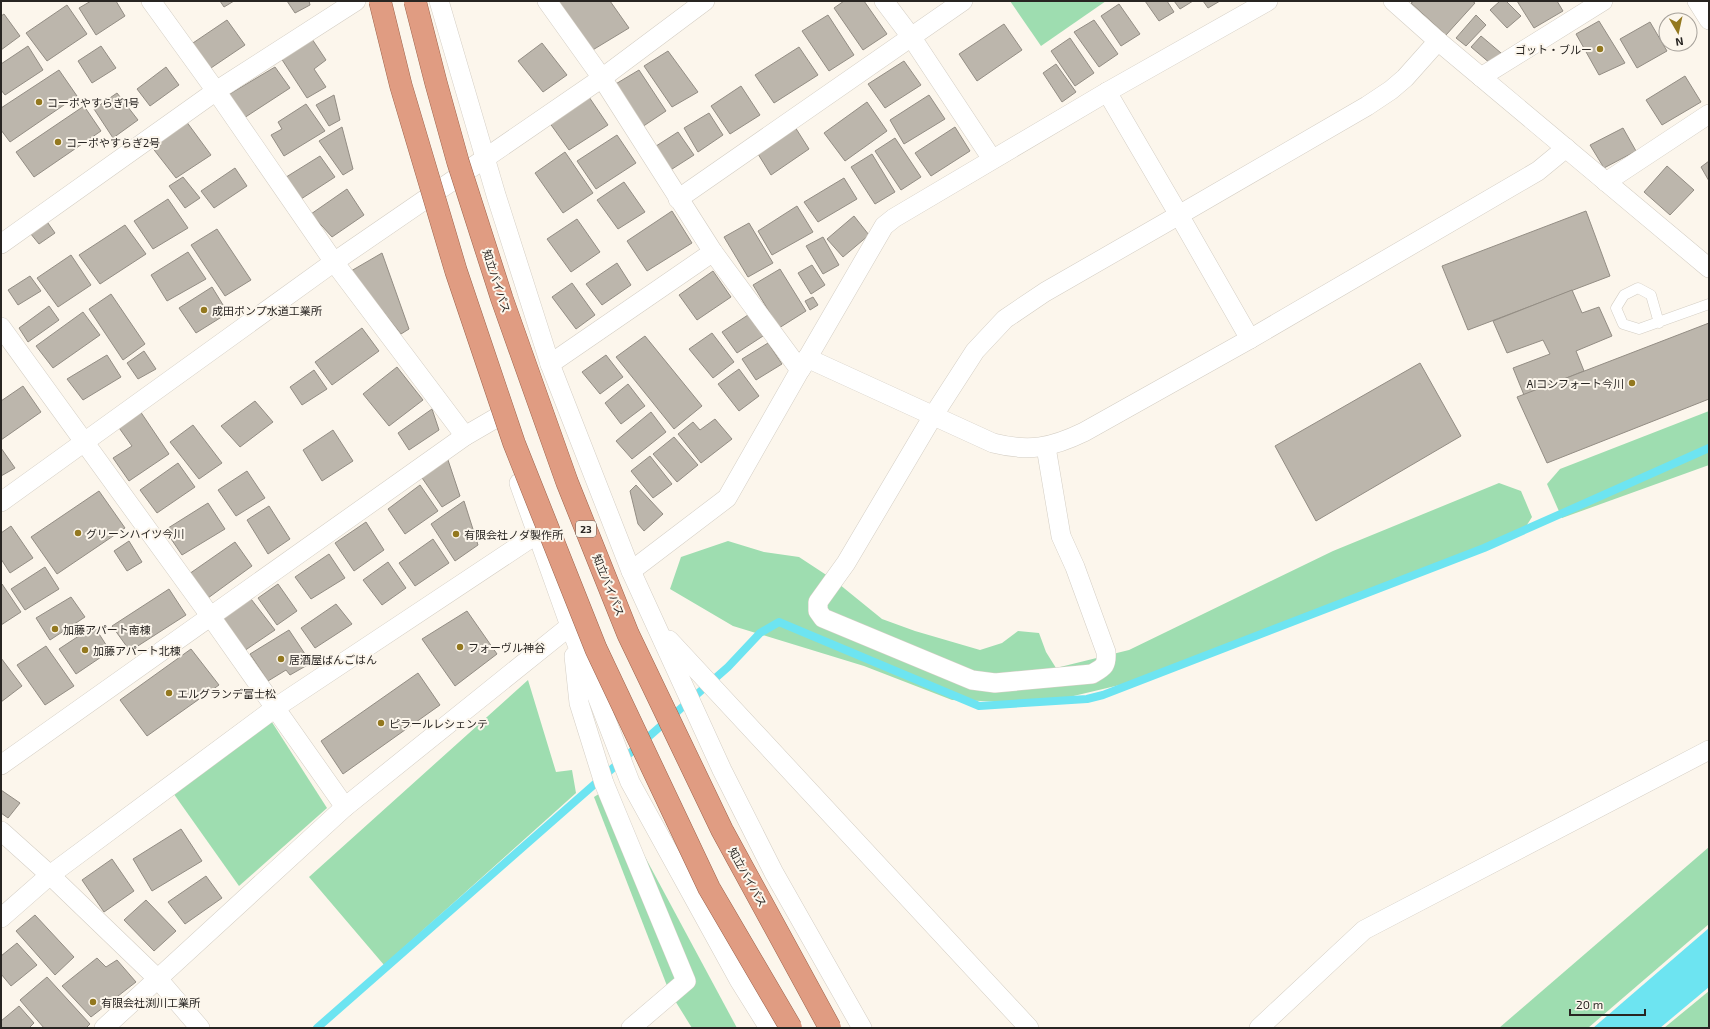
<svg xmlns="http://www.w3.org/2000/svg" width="1710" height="1029" viewBox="0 0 1710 1029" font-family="'Exo 2','Noto Sans JP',sans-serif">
  <rect width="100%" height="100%" fill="#fcf6ec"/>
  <!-- green -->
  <g fill="#9eddb0">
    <polygon points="1010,1 1106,1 1041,46"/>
    <polygon points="1709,411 1709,465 1562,518 1547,484 1560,469"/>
    <polygon points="1499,483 1521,491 1532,517 1523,531 1124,684 1044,703 952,700 864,666 733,626 670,589 681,557 728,541 764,552 799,557 834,580 882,619 915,631 980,650 1002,643 1018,631 1039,633 1046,652 1056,668 1129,650 1333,551"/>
    <polygon points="528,680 556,772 572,770 576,793 384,965 309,877"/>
    <polygon points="268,716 327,808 239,886 171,790"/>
    <polygon points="608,788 737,1028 692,1028 669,991 594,797"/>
    <polygon points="1709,847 1709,924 1588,1028 1499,1028"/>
    <polygon points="1709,991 1709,1028 1664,1028"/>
  </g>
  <!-- water -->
  <polygon fill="#6de4f1" points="1709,928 1709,987 1660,1028 1593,1028"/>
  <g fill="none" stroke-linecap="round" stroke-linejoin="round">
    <!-- stream -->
    <polyline stroke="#6de4f1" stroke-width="8" points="317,1028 728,667 760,633 779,622 979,706 1087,699 1103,695 1484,548 1709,448"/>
  </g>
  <!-- building -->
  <g fill="#bcb6ac" stroke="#938d84">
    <polygon points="91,1 116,1 125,16 96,35 79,8"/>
    <polygon points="220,1 234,1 224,7"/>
    <polygon points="287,1 309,1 310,5 295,13"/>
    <polygon points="558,1 610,1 629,28 591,51"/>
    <polygon points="844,1 864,1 887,34 863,50 834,8"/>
    <polygon points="1145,1 1167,1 1174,12 1159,21"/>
    <polygon points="1174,1 1193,1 1180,9"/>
    <polygon points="1203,1 1220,1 1208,8"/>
    <polygon points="1414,1 1472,1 1475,3 1446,35 1411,3"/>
    <polygon points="1500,1 1506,1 1521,16 1507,28 1490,10"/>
    <polygon points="1517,1 1557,1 1563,11 1534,28"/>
    <polygon points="1119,4 1140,34 1121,46 1101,16"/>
    <polygon points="67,5 87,34 47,61 26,33"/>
    <polygon points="4,14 20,36 1,50 1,16"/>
    <polygon points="828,15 854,55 829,71 802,31"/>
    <polygon points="1476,15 1486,25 1466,46 1456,38"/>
    <polygon points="227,20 245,45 208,70 190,45"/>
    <polygon points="1094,20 1118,54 1099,67 1074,32"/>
    <polygon points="1599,21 1625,63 1599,75 1576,34"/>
    <polygon points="1650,22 1667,51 1637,68 1620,39"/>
    <polygon points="1004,24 1022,50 977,81 959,54"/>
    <polygon points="310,36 326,60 314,69 326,87 307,98 279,55"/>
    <polygon points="1481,36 1501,53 1491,64 1471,47"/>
    <polygon points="1070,38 1094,73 1075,86 1051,51"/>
    <polygon points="542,43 567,75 543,92 518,61"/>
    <polygon points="28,46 43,70 5,95 1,90 1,64"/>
    <polygon points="101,46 116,68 92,83 78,61"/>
    <polygon points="799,47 818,75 774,103 755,75"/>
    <polygon points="668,51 698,92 672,107 644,66"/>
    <polygon points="904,61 921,85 885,108 868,84"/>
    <polygon points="1056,64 1076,92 1062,102 1043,73"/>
    <polygon points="166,67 179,85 150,106 137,89"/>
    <polygon points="275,67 290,88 244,118 228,95"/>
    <polygon points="59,70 77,96 10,142 1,130 1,108"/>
    <polygon points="639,70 666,111 642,127 614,85"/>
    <polygon points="1685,76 1701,102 1662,125 1646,100"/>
    <polygon points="741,86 760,115 730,134 711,106"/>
    <polygon points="117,93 138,120 113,138 94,109"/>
    <polygon points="334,95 340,120 329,126 316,105"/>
    <polygon points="929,95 945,119 904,144 890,120"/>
    <polygon points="589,97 608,125 569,150 549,122"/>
    <polygon points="867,102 887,131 845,161 824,133"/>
    <polygon points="306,104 325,131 284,156 271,135 282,129 278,122"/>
    <polygon points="84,106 101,131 34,177 16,152"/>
    <polygon points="709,113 723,135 698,152 684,128"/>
    <polygon points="186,121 211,155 176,178 151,146"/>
    <polygon points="342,127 353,169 343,175 319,141"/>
    <polygon points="795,127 809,149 771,175 758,154"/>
    <polygon points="955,127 970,151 931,176 915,153"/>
    <polygon points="1623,128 1636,151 1604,168 1590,145"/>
    <polygon points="678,132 694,155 669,171 653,148"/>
    <polygon points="617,135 636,163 596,189 577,161"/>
    <polygon points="895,138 921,177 901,190 875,151"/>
    <polygon points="565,152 593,193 563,213 535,173"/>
    <polygon points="872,154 895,192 875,204 851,167"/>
    <polygon points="320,156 335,177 298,201 283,179"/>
    <polygon points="1709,161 1709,181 1701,167"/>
    <polygon points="1667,166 1694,190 1670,215 1644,192"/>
    <polygon points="235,168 247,186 214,208 201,191"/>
    <polygon points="183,177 200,198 185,208 169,186"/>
    <polygon points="844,178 857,199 818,222 804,202"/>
    <polygon points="624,182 645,212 618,229 597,200"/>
    <polygon points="347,189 364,215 332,237 311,214"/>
    <polygon points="168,199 188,228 153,249 134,221"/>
    <polygon points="797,206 813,232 772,255 758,231"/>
    <polygon points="672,211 692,243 647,271 627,241"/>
    <polygon points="1586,211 1610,276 1468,330 1442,266"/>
    <polygon points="43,216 55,233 39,244 26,228"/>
    <polygon points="854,216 869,235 843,257 827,239"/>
    <polygon points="577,219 600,252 571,272 547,239"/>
    <polygon points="749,223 773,263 748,277 724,237"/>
    <polygon points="125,225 146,254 100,284 79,255"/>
    <polygon points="217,229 251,280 225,296 191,245"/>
    <polygon points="823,237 839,265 823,274 806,246"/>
    <polygon points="188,252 206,279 167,301 151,275"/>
    <polygon points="382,253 409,329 401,334 351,271"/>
    <polygon points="71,255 91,285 58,307 37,278"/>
    <polygon points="617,263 631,285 602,305 586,284"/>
    <polygon points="812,265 825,285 811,294 798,273"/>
    <polygon points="780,269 806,311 779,328 753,285"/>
    <polygon points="713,271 731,297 697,320 679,295"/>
    <polygon points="30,276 41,291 18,305 8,290"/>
    <polygon points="572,283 595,315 576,329 552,297"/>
    <polygon points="212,287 228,313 196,333 179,308"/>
    <polygon points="1572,290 1582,313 1599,307 1612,336 1576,351 1584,371 1524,395 1513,368 1550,354 1543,340 1507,353 1493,321"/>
    <polygon points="111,294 145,344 123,360 89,309"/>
    <polygon points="813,297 818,305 810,310 805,301"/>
    <polygon points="49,306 59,320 28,342 19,328"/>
    <polygon points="83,312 100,335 53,368 36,346"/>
    <polygon points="748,315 763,336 737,353 722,332"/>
    <polygon points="1709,323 1709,399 1547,463 1517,397"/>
    <polygon points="362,328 379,351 332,385 315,362"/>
    <polygon points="712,333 734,362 713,378 689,349"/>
    <polygon points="645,336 702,406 674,429 616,357"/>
    <polygon points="768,343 782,364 756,380 742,359"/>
    <polygon points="144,351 156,369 138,379 127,363"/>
    <polygon points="107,355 121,377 83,400 67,379"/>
    <polygon points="606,355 623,377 600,394 582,372"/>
    <polygon points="1420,363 1461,436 1316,521 1275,446"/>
    <polygon points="397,367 423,400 389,426 363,394"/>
    <polygon points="739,369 759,396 739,411 718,384"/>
    <polygon points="314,370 327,389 302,405 290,387"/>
    <polygon points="628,384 645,406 621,424 605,403"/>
    <polygon points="23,386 41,412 1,440 1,401"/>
    <polygon points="255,401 273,422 240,447 221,426"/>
    <polygon points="432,409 439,430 409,450 398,433"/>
    <polygon points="140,411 169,454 129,481 113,458 132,446 117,425"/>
    <polygon points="651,412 666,432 632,459 616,441"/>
    <polygon points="715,419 732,439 701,463 678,434 693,422 700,430"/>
    <polygon points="193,425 222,463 199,479 170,442"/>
    <polygon points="333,430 353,461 322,481 303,450"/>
    <polygon points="674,437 698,465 677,482 653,454"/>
    <polygon points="1,448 15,468 1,476"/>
    <polygon points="446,454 460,496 442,507 418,472"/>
    <polygon points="650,456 672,484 653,498 631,471"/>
    <polygon points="178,463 195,487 157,513 140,490"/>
    <polygon points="247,471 265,498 236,516 218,490"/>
    <polygon points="420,485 438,511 405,534 388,509"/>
    <polygon points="636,485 663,514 644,531 638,524 630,491"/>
    <polygon points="99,491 125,528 57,574 31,537"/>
    <polygon points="464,501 478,545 455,561 431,524"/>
    <polygon points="208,503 225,529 182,555 165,530"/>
    <polygon points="269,506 290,539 268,554 247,520"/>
    <polygon points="366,522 384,550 354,571 335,543"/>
    <polygon points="11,526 33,558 10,573 1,559 1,533"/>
    <polygon points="433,539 449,563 415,586 399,563"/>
    <polygon points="129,541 142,562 127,571 114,551"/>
    <polygon points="235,542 252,566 208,598 189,574"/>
    <polygon points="329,554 345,578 311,599 295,577"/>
    <polygon points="388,562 406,588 382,605 363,580"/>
    <polygon points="45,567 59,589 25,610 11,589"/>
    <polygon points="2,584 21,612 1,625 1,585"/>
    <polygon points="278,584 297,611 277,625 258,598"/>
    <polygon points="169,589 186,615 130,651 112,626"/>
    <polygon points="71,597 85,617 50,640 36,618"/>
    <polygon points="251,599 275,630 244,651 222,618"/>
    <polygon points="336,604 352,624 315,648 301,628"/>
    <polygon points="467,611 497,654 455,686 422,639"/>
    <polygon points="94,626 110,651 76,674 59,649"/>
    <polygon points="289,630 311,663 290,675 286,670 268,681 250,654"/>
    <polygon points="46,646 74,686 45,705 17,665"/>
    <polygon points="191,649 219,685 147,736 120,700"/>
    <polygon points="1,658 22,686 1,702"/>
    <polygon points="418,673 440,705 343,774 321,741"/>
    <polygon points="1,790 20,803 8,818 1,813"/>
    <polygon points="181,829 202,861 152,891 133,859"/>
    <polygon points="112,859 134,891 104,912 82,880"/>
    <polygon points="206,876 222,898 185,924 168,902"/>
    <polygon points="146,900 176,931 154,951 124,920"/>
    <polygon points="35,915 74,957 55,975 16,931"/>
    <polygon points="17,943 37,965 11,986 1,974 1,956"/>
    <polygon points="97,958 106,967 117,960 136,982 91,1017 62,986"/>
    <polygon points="47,977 90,1024 86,1028 44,1028 20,1000"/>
    <polygon points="19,1006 34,1023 29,1028 1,1028 1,1021"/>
  </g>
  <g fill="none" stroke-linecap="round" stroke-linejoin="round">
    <!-- service casing -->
    <g stroke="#d4cec4" stroke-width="11">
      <polyline id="service" points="1659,323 1651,295 1638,288 1624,295 1616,308 1623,324 1639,329 1709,304"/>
    </g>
    <!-- minor casing -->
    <g stroke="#d4cec4" stroke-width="20">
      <g id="minor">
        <polyline points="151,1 216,91 334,262 465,436"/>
        <polyline points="439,1 496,195 550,364 631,571 722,770 774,873 862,1028"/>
        <polyline points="547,1 602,78 713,252 800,370 727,498 631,571"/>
        <polyline points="884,1 912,38 992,159"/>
        <polyline points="1393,1 1438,41 1709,268"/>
        <polyline points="1697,1 1709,20"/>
        <polyline points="1481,77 1603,1"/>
        <polyline points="1107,92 1179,215 1367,106 1391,90 1405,78 1438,41"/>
        <polyline points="1606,182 1709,114"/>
        <polyline points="678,199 963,1"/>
        <polyline points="1,244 216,91 356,1"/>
        <polyline points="1,327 211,617 345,807"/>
        <path d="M807 358 993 443C1029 452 1051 448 1084 432L1250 339 1538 171 1566 148"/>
        <polyline points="550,364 713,252"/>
        <polyline points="801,369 884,226 894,218 1107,92 1268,1"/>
        <path d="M1046 447 1061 536 1075 567 1106 652C1107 666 1104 667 1092 674L995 683 972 680 823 618 818 611V602L846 563 933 416 975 351 1005 319 1045 292 1179 215 1250 339"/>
        <polyline points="519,483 570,626 630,782 739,980 769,1028"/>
        <polyline points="1,502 334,262 602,78 705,1"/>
        <polyline points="669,640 1029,1028"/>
        <polyline points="574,656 579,703 604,783 686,981 631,1028"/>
        <polyline points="1,765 465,436 496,418"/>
        <polyline points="1,831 50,875 158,979 200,1028"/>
        <polyline points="1,918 50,875 275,708 537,534"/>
        <polyline points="104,1028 345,807 570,626"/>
        <polyline points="1259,1028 1364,930 1709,750"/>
      </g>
    </g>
    <!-- service -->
    <use href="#service" stroke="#fff" stroke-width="10"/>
    <!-- minor -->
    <use href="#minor" stroke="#fff" stroke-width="19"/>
    <!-- trunk-bridge casing -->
    <g stroke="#9b634c" stroke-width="23" stroke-linecap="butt">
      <g id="trunk-bridge">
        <polyline points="380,1 401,86 456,271 514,443 596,649 709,888 791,1028"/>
        <polyline points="415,1 436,83 458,162 502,299 567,482 628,634 722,830 830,1028"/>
      </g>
    </g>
    <!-- trunk-bridge -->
    <use href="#trunk-bridge" stroke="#e09c82" stroke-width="22"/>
  </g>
  <!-- markers -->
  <g fill="#93781f" stroke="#fcf6ec" stroke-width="1.5">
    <circle cx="1600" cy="49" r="4"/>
    <circle cx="39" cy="102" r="4"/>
    <circle cx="58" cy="142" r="4"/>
    <circle cx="204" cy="310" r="4"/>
    <circle cx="1632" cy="383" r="4"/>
    <circle cx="78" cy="533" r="4"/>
    <circle cx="456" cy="534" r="4"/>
    <circle cx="55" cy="629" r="4"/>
    <circle cx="460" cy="647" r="4"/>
    <circle cx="85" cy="650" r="4"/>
    <circle cx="281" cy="659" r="4"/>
    <circle cx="169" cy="693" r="4"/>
    <circle cx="381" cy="723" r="4"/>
    <circle cx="93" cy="1002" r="4"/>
  </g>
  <g text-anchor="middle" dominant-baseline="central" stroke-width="4" stroke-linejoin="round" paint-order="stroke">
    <!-- shield labels -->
    <rect fill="#fcf6ec" stroke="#68645f" stroke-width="1" x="576" y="521" width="20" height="16" rx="3"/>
    <g font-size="10" font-weight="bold" fill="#282522">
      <text x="586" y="529">23</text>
    </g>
    <!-- poi labels -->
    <g font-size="11" fill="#282522" stroke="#fcf6ec" text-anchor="start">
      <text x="1592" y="49" text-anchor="end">ゴット・ブルー</text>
      <text x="47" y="102">コーポやすらぎ1号</text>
      <text x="66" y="142">コーポやすらぎ2号</text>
      <text x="212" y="310">成田ポンプ水道工業所</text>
      <text x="1624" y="383" text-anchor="end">AIコンフォート今川</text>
      <text x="86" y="533">グリーンハイツ今川</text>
      <text x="464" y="534">有限会社ノダ製作所</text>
      <text x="63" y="629">加藤アパート南棟</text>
      <text x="468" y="647">フォーヴル神谷</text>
      <text x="93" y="650">加藤アパート北棟</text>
      <text x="289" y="659">居酒屋ばんごはん</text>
      <text x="177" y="693">エルグランデ富士松</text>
      <text x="389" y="723">ピラールレシェンテ</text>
      <text x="101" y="1002">有限会社渕川工業所</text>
    </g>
    <!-- street labels -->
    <g font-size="11" fill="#282522" stroke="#fcf6ec">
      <text transform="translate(497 281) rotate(72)">知立バイパス</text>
      <text transform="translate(609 585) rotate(68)">知立バイパス</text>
      <text transform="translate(748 877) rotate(61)">知立バイパス</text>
    </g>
  </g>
  <!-- border -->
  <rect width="1710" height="1029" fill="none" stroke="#282522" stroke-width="4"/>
  <!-- north arrow -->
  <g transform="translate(1678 32) rotate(171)"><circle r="19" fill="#fcf6ec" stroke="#a7a29b"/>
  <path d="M0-3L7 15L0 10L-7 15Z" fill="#93781f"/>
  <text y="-6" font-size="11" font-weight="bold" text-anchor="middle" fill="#282522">N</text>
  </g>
  <!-- scale -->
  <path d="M1570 1009v6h75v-6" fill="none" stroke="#282522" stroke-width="2"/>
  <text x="1576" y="1009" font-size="12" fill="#282522" stroke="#fcf6ec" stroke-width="3" paint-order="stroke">20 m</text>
</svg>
